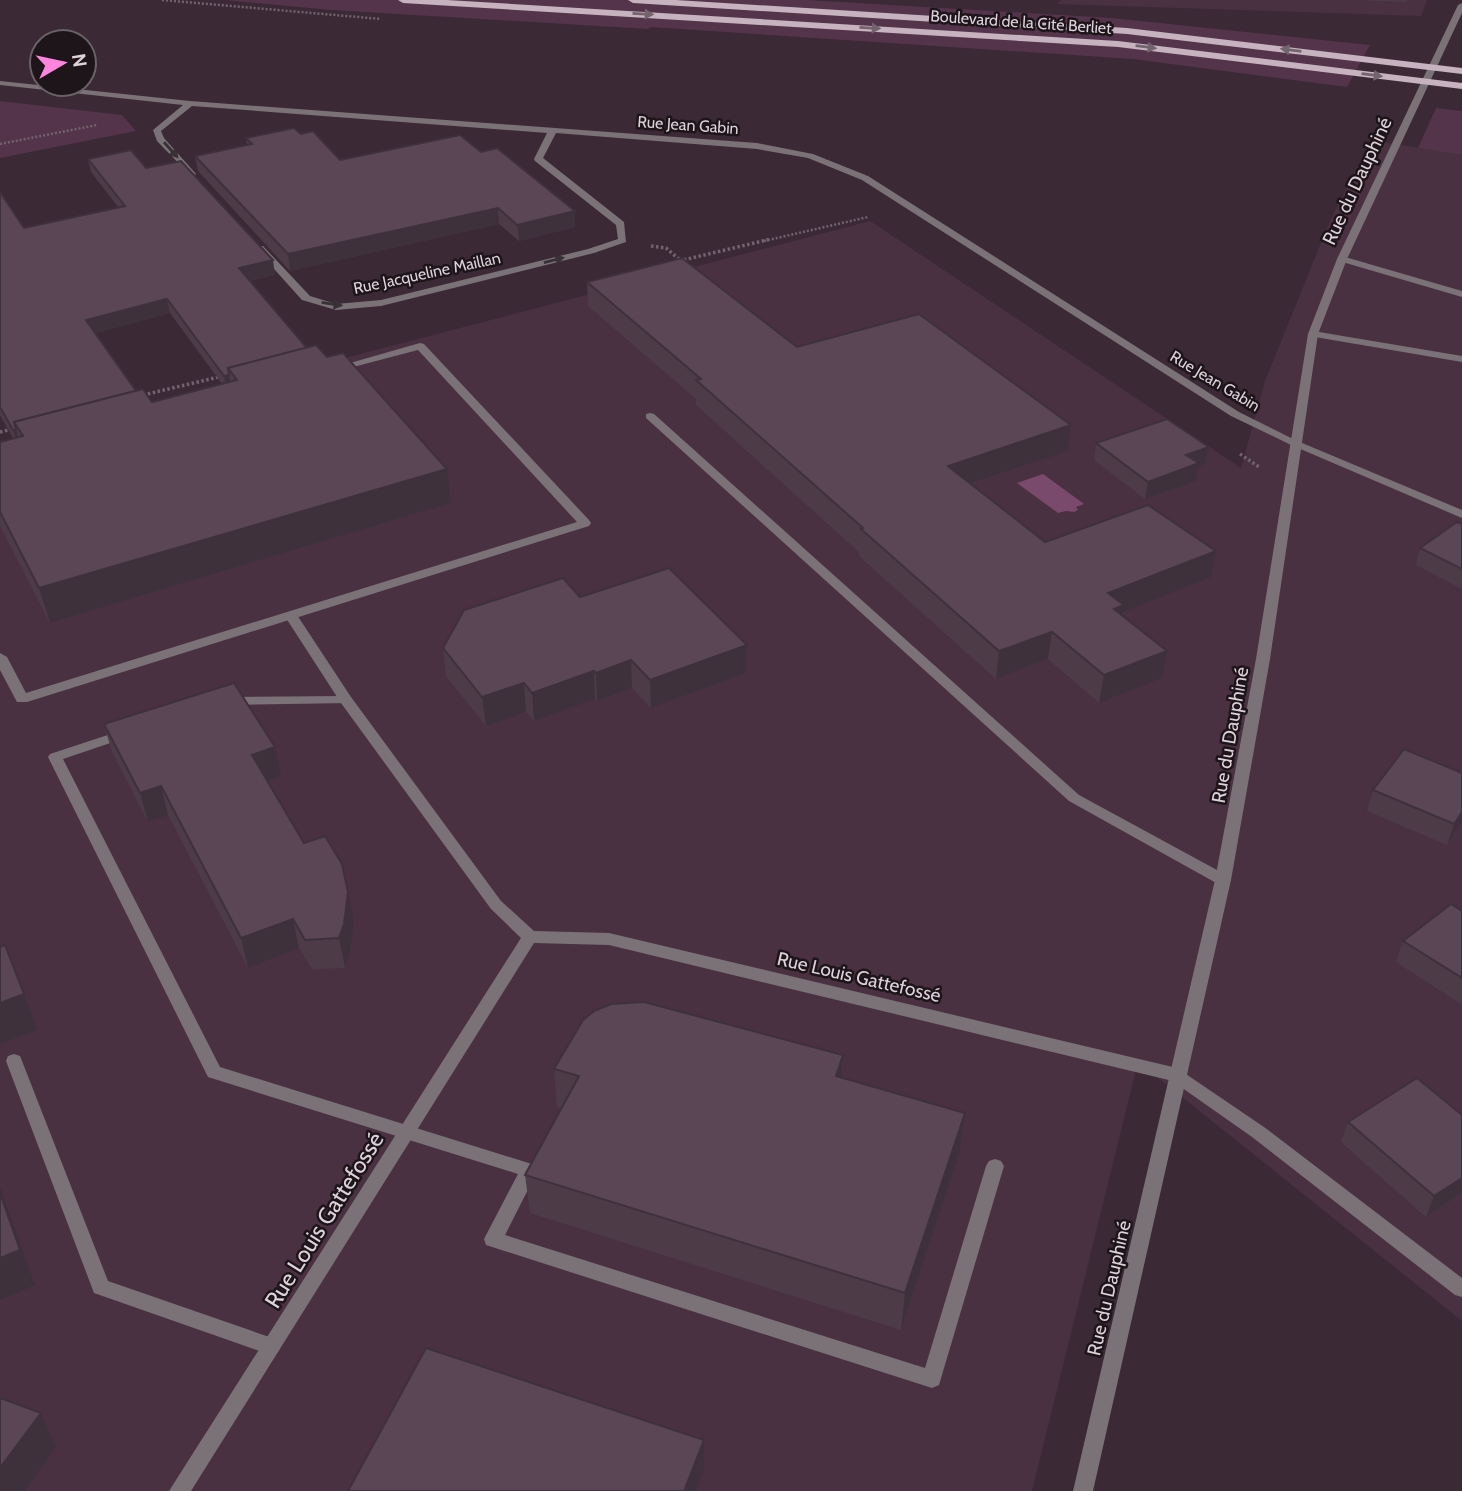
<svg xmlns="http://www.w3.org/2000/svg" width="1462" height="1491" viewBox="0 0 1462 1491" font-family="Cabin,sans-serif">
  <rect width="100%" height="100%" fill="#3b2936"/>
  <!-- built -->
  <g fill="#493142">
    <polygon points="1061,0 1427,0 1421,16 1057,4"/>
    <polygon points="1371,140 1462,155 1462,1321 1138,1062 1032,1491 0,1491 0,448 870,221 1241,468 1265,381 1329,223"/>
  </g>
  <!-- green -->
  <g fill="#54344a">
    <polygon points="225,0 807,0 1112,18 1370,45 1347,87 1133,59 650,27 648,29 331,10"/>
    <polygon points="0,101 122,115 136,131 0,158"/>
    <polygon points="1436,108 1462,111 1462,155 1418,148"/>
  </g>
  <!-- water -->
  <polygon fill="#7a4a6d" points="1043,474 1084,504 1076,507 1078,510 1074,512 1066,511 1058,513 1017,483"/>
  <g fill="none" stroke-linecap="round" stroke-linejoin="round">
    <!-- path-far1 -->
    <g stroke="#73636f" stroke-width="2.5" stroke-dasharray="2 2" stroke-linecap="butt">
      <polyline points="162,0 381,19"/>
      <polyline points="0,144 97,125"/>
      <polyline points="764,241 868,217"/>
    </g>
    <!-- path -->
    <g stroke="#73636f" stroke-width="3.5" stroke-dasharray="2.5 2.5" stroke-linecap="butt">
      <polyline points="651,246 666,248 680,260"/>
      <polyline points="679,261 771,239"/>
      <polyline points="143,395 223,376"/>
      <polyline points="0,432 13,429"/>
      <polyline points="1240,454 1259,467"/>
    </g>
    <!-- service -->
    <g fill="#7b7278" fill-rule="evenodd">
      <polygon points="1339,257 1345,257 1462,291 1462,297 1339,261"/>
      <polygon points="1313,331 1462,356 1462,362 1309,336 1308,334"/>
      <polygon points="420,343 424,344 589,520 591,523 589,526 27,702 17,702 0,670 0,653 7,657 26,693 577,522 418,350 334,372 329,369"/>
      <polygon points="650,413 654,414 1079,795 1228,876 1231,880 1228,884 1218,884 1069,801 646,418 646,414"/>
      <polygon points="1295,440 1462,510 1462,518 1291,445 1289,443"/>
      <polygon points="346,696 353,700 351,703 228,705 221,701 228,697"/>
      <polygon points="126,729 131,730 133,733 131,736 63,759 220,1067 535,1165 538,1170 505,1235 925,1368 986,1166 989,1161 995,1159 1001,1161 1004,1166 939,1385 932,1388 486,1245 484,1239 518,1174 208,1077 48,757 50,754"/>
      <polygon points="14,1054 20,1056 22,1061 108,1281 278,1340 281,1346 278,1352 271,1355 94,1293 6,1061 8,1056"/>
      <polygon points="1177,1068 1264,1127 1462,1278 1462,1297 1455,1295 1252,1137 1171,1080 1169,1075 1171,1070"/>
    </g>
    <!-- minor -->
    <g fill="#7b7278" fill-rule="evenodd">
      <polygon points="0,81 190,101 757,143 813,154 868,176 1239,412 1301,443 1295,446 1291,445 1231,416 862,180 808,158 757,149 556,133 543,158 624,222 626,242 594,253 381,306 336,310 302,300 257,250 257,246 263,246 310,296 336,304 381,300 588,249 618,239 616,225 535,161 534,159 547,133 192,106 161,131 164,138 196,174 192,177 157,141 153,130 183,105 0,85"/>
      <polygon points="290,611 295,612 351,697 501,901 534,931 609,933 1177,1068 1183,1070 1185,1075 1183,1080 1177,1082 609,945 534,943 191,1491 169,1491 521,938 491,909 341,703 284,615"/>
    </g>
    <!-- tertiary -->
    <polygon fill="#7b7278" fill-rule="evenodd" points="1462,3 1462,13 1347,259 1318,334 1270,659 1231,880 1093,1491 1073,1491 1215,880 1256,659 1308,334 1337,259 1458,5"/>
    <!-- primary -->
    <g fill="#c7b3c0" fill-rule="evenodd">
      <polygon points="398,0 447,0 1118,41 1462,83 1462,89 1118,47 403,3"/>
      <polygon points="628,0 676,0 1127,28 1462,68 1462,74 1127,34 633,3"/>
    </g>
  </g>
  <!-- wall -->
  <g fill="#4d3c48" fill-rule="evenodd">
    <polygon points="1358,0 1407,0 1407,2"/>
    <polygon points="301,134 340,160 481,152 575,211 575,227 519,241 499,224 290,271 198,171 195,156 247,145 246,138"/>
    <path d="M88 159 146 168 275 275 249 281 307 348 451 503 50 623 0 526V442L13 438 0 415V192L24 228 119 208 91 172ZM170 313 222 384 152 402 136 391 95 333Z"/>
    <polygon points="587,282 797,347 1071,425 1068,451 971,484 1045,542 1211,577 1123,612 1122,615 1162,678 1099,703 1048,659 996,679 859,556 859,552 696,405 696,399 588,306"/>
    <polygon points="1096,443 1209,447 1205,464 1199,467 1196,481 1145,499 1094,460"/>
    <polygon points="1462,524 1462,589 1416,565 1420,548"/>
    <polygon points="580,597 747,645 746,673 651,708 632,688 597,701 595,699 534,721 526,712 486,726 446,676 443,648"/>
    <polygon points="104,724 281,776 267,781 304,843 354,922 350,953 345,968 312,969 299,948 248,968 168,815 148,822 112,752"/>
    <polygon points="1462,773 1462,822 1447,845 1367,811 1373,790"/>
    <polygon points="1462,911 1462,1003 1461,1004 1396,962 1403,941"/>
    <polygon points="843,1055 842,1078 965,1113 960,1151 901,1330 530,1213 525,1175 562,1108 557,1107 554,1069"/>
    <polygon points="1462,1115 1462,1193 1426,1217 1341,1142 1348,1122"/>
  </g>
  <!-- shaded-wall -->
  <g fill="#3f313b">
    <polygon points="498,208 499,224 290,271 288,254"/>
    <polygon points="575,211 575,227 519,241 517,225"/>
    <polygon points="273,260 275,275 242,282 239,268"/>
    <polygon points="167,299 170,313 90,335 86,320"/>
    <polygon points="229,375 232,390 227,391 224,376"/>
    <polygon points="1071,425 1068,451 946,492 948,466"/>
    <polygon points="13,430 16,430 21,445 18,446"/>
    <polygon points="1209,447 1205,464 1199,467 1196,481 1145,499 1148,482 1186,455"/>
    <polygon points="447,469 451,503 50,623 39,588"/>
    <polygon points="1216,551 1211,577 1123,612 1119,632 1108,593"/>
    <polygon points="1052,632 1048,659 996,679 999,651"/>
    <polygon points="747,645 746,673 651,708 650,680"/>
    <polygon points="1167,651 1162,678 1099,703 1104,675"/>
    <polygon points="631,660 632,688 597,701 596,673"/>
    <polygon points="594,671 595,699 534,721 532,693"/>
    <polygon points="524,683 526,712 486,726 482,697"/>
    <polygon points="275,747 281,776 258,784 252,755"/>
    <polygon points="161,786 168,815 148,822 140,793"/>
    <polygon points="1462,812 1462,822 1447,845 1454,824"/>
    <polygon points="348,892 354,922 350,953 345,968 339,938"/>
    <polygon points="293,919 299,948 248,968 241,938"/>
    <polygon points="24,994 37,1030 0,1044 0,1003"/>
    <polygon points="843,1055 841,1093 836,1076"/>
    <polygon points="965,1113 960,1151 901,1330 905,1293"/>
    <polygon points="1462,1178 1462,1193 1426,1217 1434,1196"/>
    <polygon points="0,1187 35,1285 0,1300"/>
    <polygon points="41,1413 56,1447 25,1491 0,1491 0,1468"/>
    <polygon points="704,1440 704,1469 696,1491 684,1491"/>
  </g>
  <!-- building -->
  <g fill="#5a4654" stroke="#3f313b" stroke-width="2">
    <polygon points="294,128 301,134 313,131 340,160 460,135 481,152 497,148 575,211 517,225 498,208 288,254 195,156 252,144 246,138"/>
    <polygon points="131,150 146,168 181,161 273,260 239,268 307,348 228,368 229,375 224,376 167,299 86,320 136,391 14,422 16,430 13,430 0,407 0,192 24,228 125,206 88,159"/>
    <polygon points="682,258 797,347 919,314 1071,425 948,466 1045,542 1148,505 1216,551 1108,593 1124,605 1114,609 1167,651 1104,675 1052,632 999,651 861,529 863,528 696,380 701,379 587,282"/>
    <polygon points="316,345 327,357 343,353 447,469 39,588 0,512 0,442 23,436 14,422 143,389 152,402 237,380 228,368"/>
    <polygon points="1167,419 1209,447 1186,455 1199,463 1148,482 1096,443"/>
    <polygon points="1457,522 1462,524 1462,569 1420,548"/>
    <polygon points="669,568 747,645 650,680 631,660 596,673 594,671 532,693 524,683 482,697 443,648 464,610 563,578 580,597"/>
    <polygon points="234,683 275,747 252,755 304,843 325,836 342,864 348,892 344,924 339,938 305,940 293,919 241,938 161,786 140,793 104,724"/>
    <polygon points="1404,749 1462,773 1462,812 1454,824 1373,790"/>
    <polygon points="1451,904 1462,911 1462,978 1403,941"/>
    <polygon points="5,945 24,994 0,1003 0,947"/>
    <polygon points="644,1002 843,1055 836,1076 965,1113 905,1293 525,1175 579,1076 554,1069 583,1020 594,1011 611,1004"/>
    <polygon points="1417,1078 1462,1115 1462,1178 1434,1196 1348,1122"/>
    <polygon points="0,1193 20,1250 0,1258"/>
    <polygon points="426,1348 704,1440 684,1491 348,1491"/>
    <polygon points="0,1398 41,1413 0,1468"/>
  </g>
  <!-- one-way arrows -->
  <defs><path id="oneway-solid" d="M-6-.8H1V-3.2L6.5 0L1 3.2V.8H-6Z" transform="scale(1.75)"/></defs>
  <g fill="#72646d">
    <use href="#oneway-solid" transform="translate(643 14) rotate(3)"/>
    <use href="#oneway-solid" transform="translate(870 28) rotate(3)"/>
    <use href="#oneway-solid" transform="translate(1146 47) rotate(7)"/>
    <use href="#oneway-solid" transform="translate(1291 50) rotate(-173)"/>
    <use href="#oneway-solid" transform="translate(1372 75) rotate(7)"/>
  </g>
  <g fill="#393136">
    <use href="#oneway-solid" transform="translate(171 150) rotate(48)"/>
    <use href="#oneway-solid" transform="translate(554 260) rotate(-14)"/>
    <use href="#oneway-solid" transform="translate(332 304) rotate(9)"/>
  </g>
  <g text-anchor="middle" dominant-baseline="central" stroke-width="5" stroke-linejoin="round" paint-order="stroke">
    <!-- far-street labels -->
    <g font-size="16" fill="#ded2da" stroke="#1d151a">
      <text transform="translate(1021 22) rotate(4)">Boulevard de la Cité Berliet</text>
      <text transform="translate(688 125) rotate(4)">Rue Jean Gabin</text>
      <text transform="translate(427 273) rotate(-12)">Rue Jacqueline Maillan</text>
      <text transform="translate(1215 381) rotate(31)">Rue Jean Gabin</text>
    </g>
    <!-- street labels -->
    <g font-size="19" fill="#ded2da" stroke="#1d151a">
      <text transform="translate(1357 181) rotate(-65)">Rue du Dauphiné</text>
      <text transform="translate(1230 735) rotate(-80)">Rue du Dauphiné</text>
      <text transform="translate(859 977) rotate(13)">Rue Louis Gattefossé</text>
      <text transform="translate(1109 1288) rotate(-77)">Rue du Dauphiné</text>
    </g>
    <!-- near-street labels -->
    <g font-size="23" fill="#ded2da" stroke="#1d151a">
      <text transform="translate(324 1220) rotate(-58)">Rue Louis Gattefossé</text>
    </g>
  </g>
  <!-- north arrow -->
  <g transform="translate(63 63) rotate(81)"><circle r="33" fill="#1d151a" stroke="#6a6167" stroke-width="2"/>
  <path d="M0-5L12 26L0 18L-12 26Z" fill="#ff85df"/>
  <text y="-10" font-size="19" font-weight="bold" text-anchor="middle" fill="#ded2da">N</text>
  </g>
</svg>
